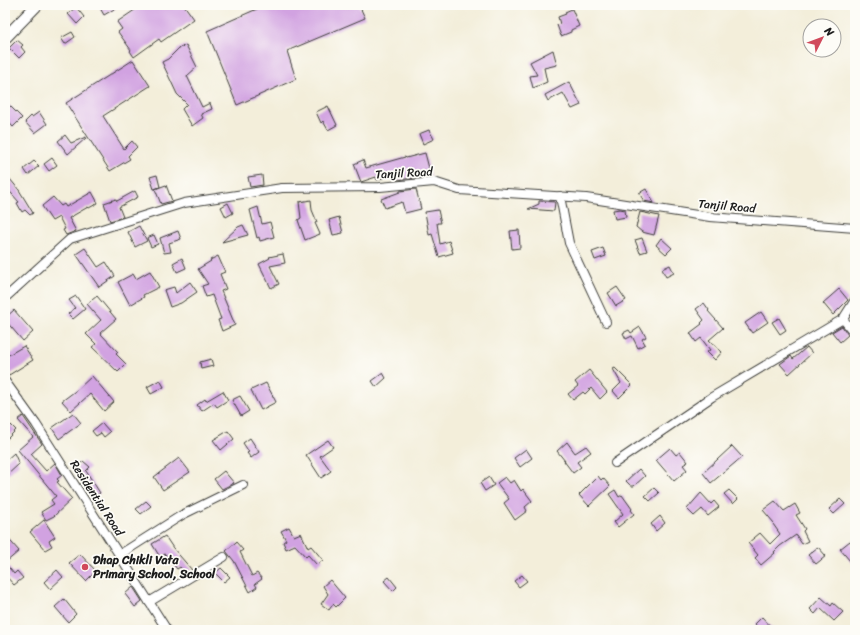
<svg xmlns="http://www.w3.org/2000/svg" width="860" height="635" viewBox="0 0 860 635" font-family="Sriracha,sans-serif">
  <rect width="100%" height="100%" fill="#fdfcf7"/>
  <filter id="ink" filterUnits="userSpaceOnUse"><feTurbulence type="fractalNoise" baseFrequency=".025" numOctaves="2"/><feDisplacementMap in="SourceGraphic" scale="8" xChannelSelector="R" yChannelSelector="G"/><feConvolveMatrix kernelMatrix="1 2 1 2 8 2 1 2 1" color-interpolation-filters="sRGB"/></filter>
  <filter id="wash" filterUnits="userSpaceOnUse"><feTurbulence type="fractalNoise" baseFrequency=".012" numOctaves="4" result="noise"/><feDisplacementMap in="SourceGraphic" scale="16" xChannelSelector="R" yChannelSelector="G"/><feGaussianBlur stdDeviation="0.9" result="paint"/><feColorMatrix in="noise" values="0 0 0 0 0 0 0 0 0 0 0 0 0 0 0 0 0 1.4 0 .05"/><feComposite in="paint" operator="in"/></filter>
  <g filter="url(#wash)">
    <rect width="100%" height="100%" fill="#f3eeda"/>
    <g id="blocks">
      <!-- building -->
      <g fill="#d1a2e1">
        <polygon points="105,5 121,5 104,15 100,8"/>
        <polygon points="142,5 184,5 194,19 161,42 159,39 134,57 130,51 131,50 118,32 122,29 117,22"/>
        <polygon points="266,5 359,5 365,18 287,51 296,79 237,105 207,31"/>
        <polygon points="76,7 84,17 77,24 68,14"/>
        <polygon points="572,9 579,26 571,30 571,32 561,36 557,25 560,24 558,17 566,14 565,12"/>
        <polygon points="72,32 75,37 65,44 61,38"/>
        <polygon points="17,40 23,45 21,47 25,52 19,58 9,48"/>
        <polygon points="186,45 197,67 187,76 202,107 210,103 212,109 201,114 203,118 192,126 182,109 187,104 177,94 162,62 168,59 179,48"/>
        <polygon points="553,50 557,65 544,68 547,82 533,88 530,76 537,75 530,62"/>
        <polygon points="133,60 150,86 103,116 124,149 132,141 137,147 128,156 130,159 110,171 66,103"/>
        <polygon points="569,82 581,105 572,109 563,93 548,101 545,95"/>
        <polygon points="9,105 22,118 13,127 5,118 5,109"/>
        <polygon points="328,106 337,125 328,130 323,121 321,123 316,112"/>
        <polygon points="39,112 47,124 35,133 25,122 31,116 32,117"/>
        <polygon points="429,130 434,139 423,144 419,134"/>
        <polygon points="65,135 71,143 86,137 86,138 68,154 58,141"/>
        <polygon points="425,153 431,176 424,177 397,180 395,174 377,180 376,177 361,182 354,164 363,160 366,168 405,157 406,158"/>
        <polygon points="52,158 57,165 49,171 44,164"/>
        <polygon points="34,161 39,166 28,175 24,169"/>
        <polygon points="5,173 19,190 33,213 30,215 25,210 22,212 17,203 19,202 5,186"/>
        <polygon points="157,175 160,187 154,189 150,177"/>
        <polygon points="262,175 263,185 250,187 248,177"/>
        <polygon points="166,185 172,201 161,204 155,189"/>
        <polygon points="416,189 421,209 405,213 402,202 385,208 381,199 400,192 400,191"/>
        <polygon points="646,189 654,203 644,201 639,193"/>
        <polygon points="135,191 138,197 119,207 123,217 110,221 104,203 116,199 117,201"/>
        <polygon points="92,192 98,203 89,208 88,207 69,218 76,231 66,235 63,230 65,229 59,217 52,221 42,206 53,197 61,206 64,204 66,207"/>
        <polygon points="311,200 312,210 317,222 315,223 320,234 305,240 298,220 301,218 299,202"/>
        <polygon points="539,201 555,202 554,211 528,209 539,204"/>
        <polygon points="228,203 233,213 226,217 221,207"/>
        <polygon points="258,207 262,224 270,222 274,237 260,241 259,237 257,238 250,210"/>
        <polygon points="620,209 625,210 626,217 615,219 613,210"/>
        <polygon points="438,210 441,223 437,223 440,244 449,241 453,253 439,257 432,234 429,235 425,212"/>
        <polygon points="640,212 659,216 654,235 642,232 636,227"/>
        <polygon points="339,217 343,233 333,235 329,220"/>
        <polygon points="243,225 248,235 222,242 238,227"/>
        <polygon points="139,226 147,241 135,247 128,232"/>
        <polygon points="519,230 520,248 512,249 510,231"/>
        <polygon points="178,231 181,239 169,243 171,252 164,253 160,238"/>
        <polygon points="154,235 158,244 151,247 147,238"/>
        <polygon points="642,238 647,251 640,253 635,240"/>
        <polygon points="661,238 672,248 666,254 656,245"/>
        <polygon points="85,248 98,267 106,262 115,276 99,287 76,254"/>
        <polygon points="603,248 606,256 595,260 592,252"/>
        <polygon points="283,254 285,263 270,266 279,284 271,288 259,264 270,258 269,257"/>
        <polygon points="218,256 225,272 220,274 226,289 221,291 235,325 222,331 218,320 221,319 212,295 206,297 202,286 208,284 198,269 211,261 210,260"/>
        <polygon points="182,258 186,268 177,272 173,263"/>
        <polygon points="670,265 674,273 666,277 662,269"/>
        <polygon points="150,271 159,287 143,295 144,297 130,305 118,282 133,274 136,279"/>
        <polygon points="190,282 197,292 181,303 170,307 164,290 174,287 176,293"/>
        <polygon points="617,287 626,300 616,306 608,293"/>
        <polygon points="839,289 848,300 833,315 823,303"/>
        <polygon points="76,296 85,309 73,319 68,314 75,308 69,300"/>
        <polygon points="97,296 116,319 100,333 118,352 116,354 126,364 118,372 92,347 96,344 86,334 101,320 87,304"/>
        <polygon points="704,303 709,310 708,311 723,328 709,340 722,352 715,360 707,352 710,350 701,338 696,342 690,333 702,324 701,323 704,320 696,309"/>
        <polygon points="14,310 33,332 23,341 5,320 5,318"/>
        <polygon points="761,312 768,322 752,333 745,323"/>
        <polygon points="779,318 786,330 780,334 772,322"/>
        <polygon points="842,326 848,335 840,342 832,332"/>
        <polygon points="640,327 646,337 642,339 645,344 638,348 632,336 626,339 623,333 629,330 631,333"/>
        <polygon points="24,346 33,360 9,375 5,369 5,357"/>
        <polygon points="807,347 812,353 789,374 780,364 791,356 793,359"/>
        <polygon points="211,359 213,366 201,369 200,362"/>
        <polygon points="615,368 632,385 619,398 613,391 621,383 613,369"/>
        <polygon points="589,370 607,392 600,399 591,388 585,394 583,392 573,400 568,394 578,386 575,382"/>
        <polygon points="383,373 386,378 376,387 372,381"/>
        <polygon points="92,376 114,402 104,411 90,394 71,411 62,401 78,389"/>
        <polygon points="160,380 164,387 151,394 147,387"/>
        <polygon points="266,383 276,402 261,410 251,390"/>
        <polygon points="223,391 228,400 217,407 214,403 202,411 197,405 205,399 206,401"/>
        <polygon points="240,396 249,411 241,416 232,400"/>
        <polygon points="73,413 81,423 59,439 52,428"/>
        <polygon points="23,416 42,444 31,454 46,471 55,463 62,475 57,479 59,481 57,482 72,499 54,516 46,520 41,512 54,504 51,500 56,496 18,450 33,437 18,420"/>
        <polygon points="102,423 110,432 104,437 101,433 96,436 92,431"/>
        <polygon points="11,425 16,430 5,441 5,430"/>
        <polygon points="228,431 234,439 221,450 213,440"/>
        <polygon points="250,438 259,452 251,458 247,453 249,452 243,443"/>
        <polygon points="328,440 333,447 320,456 331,471 321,478 306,455"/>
        <polygon points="567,442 575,453 586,446 591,452 577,462 581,467 573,473 564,461 565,461 557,451"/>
        <polygon points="732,446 742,457 711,483 703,473"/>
        <polygon points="670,448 676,455 680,452 688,462 683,465 687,470 674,481 656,460"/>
        <polygon points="526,449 532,458 520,467 514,458"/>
        <polygon points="14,453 19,464 5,477 5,461"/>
        <polygon points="179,458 190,472 163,490 154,477"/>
        <polygon points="83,461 90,467 86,471 100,493 94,497 76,469"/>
        <polygon points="639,469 645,476 634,486 631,486 626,481"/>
        <polygon points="224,471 234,483 222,489 214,479"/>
        <polygon points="598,476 601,480 603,478 610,486 589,506 579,495"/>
        <polygon points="489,477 494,485 485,491 480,483"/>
        <polygon points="505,477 510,483 514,480 521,491 523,489 532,501 525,507 527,511 515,520 504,503 509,499 497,483"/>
        <polygon points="654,488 659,493 650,501 645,496"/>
        <polygon points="615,490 619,497 622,495 632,509 631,510 634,514 618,527 614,522 623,514 609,494"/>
        <polygon points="729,490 738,499 733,504 724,494"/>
        <polygon points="701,493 711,504 714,501 719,507 708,516 702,509 694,516 687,509"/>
        <polygon points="840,499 845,504 834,514 829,509"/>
        <polygon points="146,501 151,506 141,514 136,509"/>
        <polygon points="775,501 784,511 795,504 800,513 796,515 805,529 803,531 808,541 802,544 796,535 780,546 774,552 775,553 761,565 755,558 758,555 748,543 760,533 770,544 780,534 773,524 774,523 763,510"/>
        <polygon points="660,516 665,523 656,531 651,524"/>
        <polygon points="44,520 55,537 49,541 52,546 45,550 30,532"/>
        <polygon points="289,527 294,536 301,533 308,548 311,546 323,560 317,565 308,555 306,557 295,545 286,549 283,542 286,540 281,531"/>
        <polygon points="5,535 19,551 5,563"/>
        <polygon points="165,536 173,548 192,570 186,574 180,567 177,569 165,554 160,557 152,544"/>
        <polygon points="850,541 855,548 855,567 840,549"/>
        <polygon points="236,542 243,550 240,552 252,576 257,573 262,579 255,584 257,587 250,592 234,561 226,551"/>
        <polygon points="818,547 826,556 816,564 808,555"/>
        <polygon points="80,554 96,571 86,581 69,563"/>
        <polygon points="5,563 14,574 17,571 23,578 14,585 5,575"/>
        <polygon points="221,568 230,577 224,582 215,573"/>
        <polygon points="57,570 63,577 50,589 44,582"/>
        <polygon points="522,575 527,581 519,587 514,581"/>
        <polygon points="389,577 397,587 393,591 384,581"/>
        <polygon points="330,580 345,598 336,607 333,604 329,610 321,604 328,594 323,586"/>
        <polygon points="133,587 142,601 135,607 125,594"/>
        <polygon points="821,597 831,606 833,603 843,612 834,621 820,608 815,614 810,609"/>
        <polygon points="64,599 76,614 68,622 55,607"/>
        <polygon points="762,617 774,630 760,630 755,624"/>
      </g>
    </g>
  </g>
  <g filter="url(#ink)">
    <use href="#blocks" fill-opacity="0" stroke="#3c3c38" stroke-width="1"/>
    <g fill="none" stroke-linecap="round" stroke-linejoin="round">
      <!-- minor casing -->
      <g stroke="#3c3c38" stroke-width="10">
        <g id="minor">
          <polyline points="560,196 569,243 606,322"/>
          <polyline points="5,298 70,239 184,203 282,188 380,187 434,182 459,190 586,198 710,217 855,228"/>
          <polyline points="843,319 855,334"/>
          <polyline points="5,381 36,424 167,630"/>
          <polyline points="615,463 712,397 843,319 855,300"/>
          <polyline points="119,555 182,515 243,485"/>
          <polyline points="149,602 224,557"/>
        </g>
      </g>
      <!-- secondary casing -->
      <g stroke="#3c3c38" stroke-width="13">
        <polyline id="secondary" points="5,38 37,5"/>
      </g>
      <!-- minor -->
      <use href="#minor" stroke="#fff" stroke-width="8"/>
      <!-- secondary -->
      <use href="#secondary" stroke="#fff" stroke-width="11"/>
    </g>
  </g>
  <!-- markers -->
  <circle fill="#d1495b" stroke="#fdfcf7" stroke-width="1.5" cx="85" cy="567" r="4"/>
  <g text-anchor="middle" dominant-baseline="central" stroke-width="3.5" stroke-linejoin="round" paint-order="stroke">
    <!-- street labels -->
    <g font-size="12" fill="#1c1c1c" stroke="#fdfcf7">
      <text transform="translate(404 173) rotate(-3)">Tanjil Road</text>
      <text transform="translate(727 206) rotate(5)">Tanjil Road</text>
      <text transform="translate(97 498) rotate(57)">Residential Road</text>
    </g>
    <!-- poi labels -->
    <g font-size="12" font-weight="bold" fill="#1c1c1c" stroke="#fdfcf7" text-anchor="start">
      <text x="93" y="560">Dhap Chikli Vata<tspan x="93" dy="14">Primary School, School</tspan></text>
    </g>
  </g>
  <!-- margin -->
  <rect width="860" height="635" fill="none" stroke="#fdfcf7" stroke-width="20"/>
  <!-- north arrow -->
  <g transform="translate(822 38) rotate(48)"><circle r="19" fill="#fdfcf7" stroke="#a3a29f"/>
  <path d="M0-3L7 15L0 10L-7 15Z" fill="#d1495b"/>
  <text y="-6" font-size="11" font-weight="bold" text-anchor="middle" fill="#1c1c1c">N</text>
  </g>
</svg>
